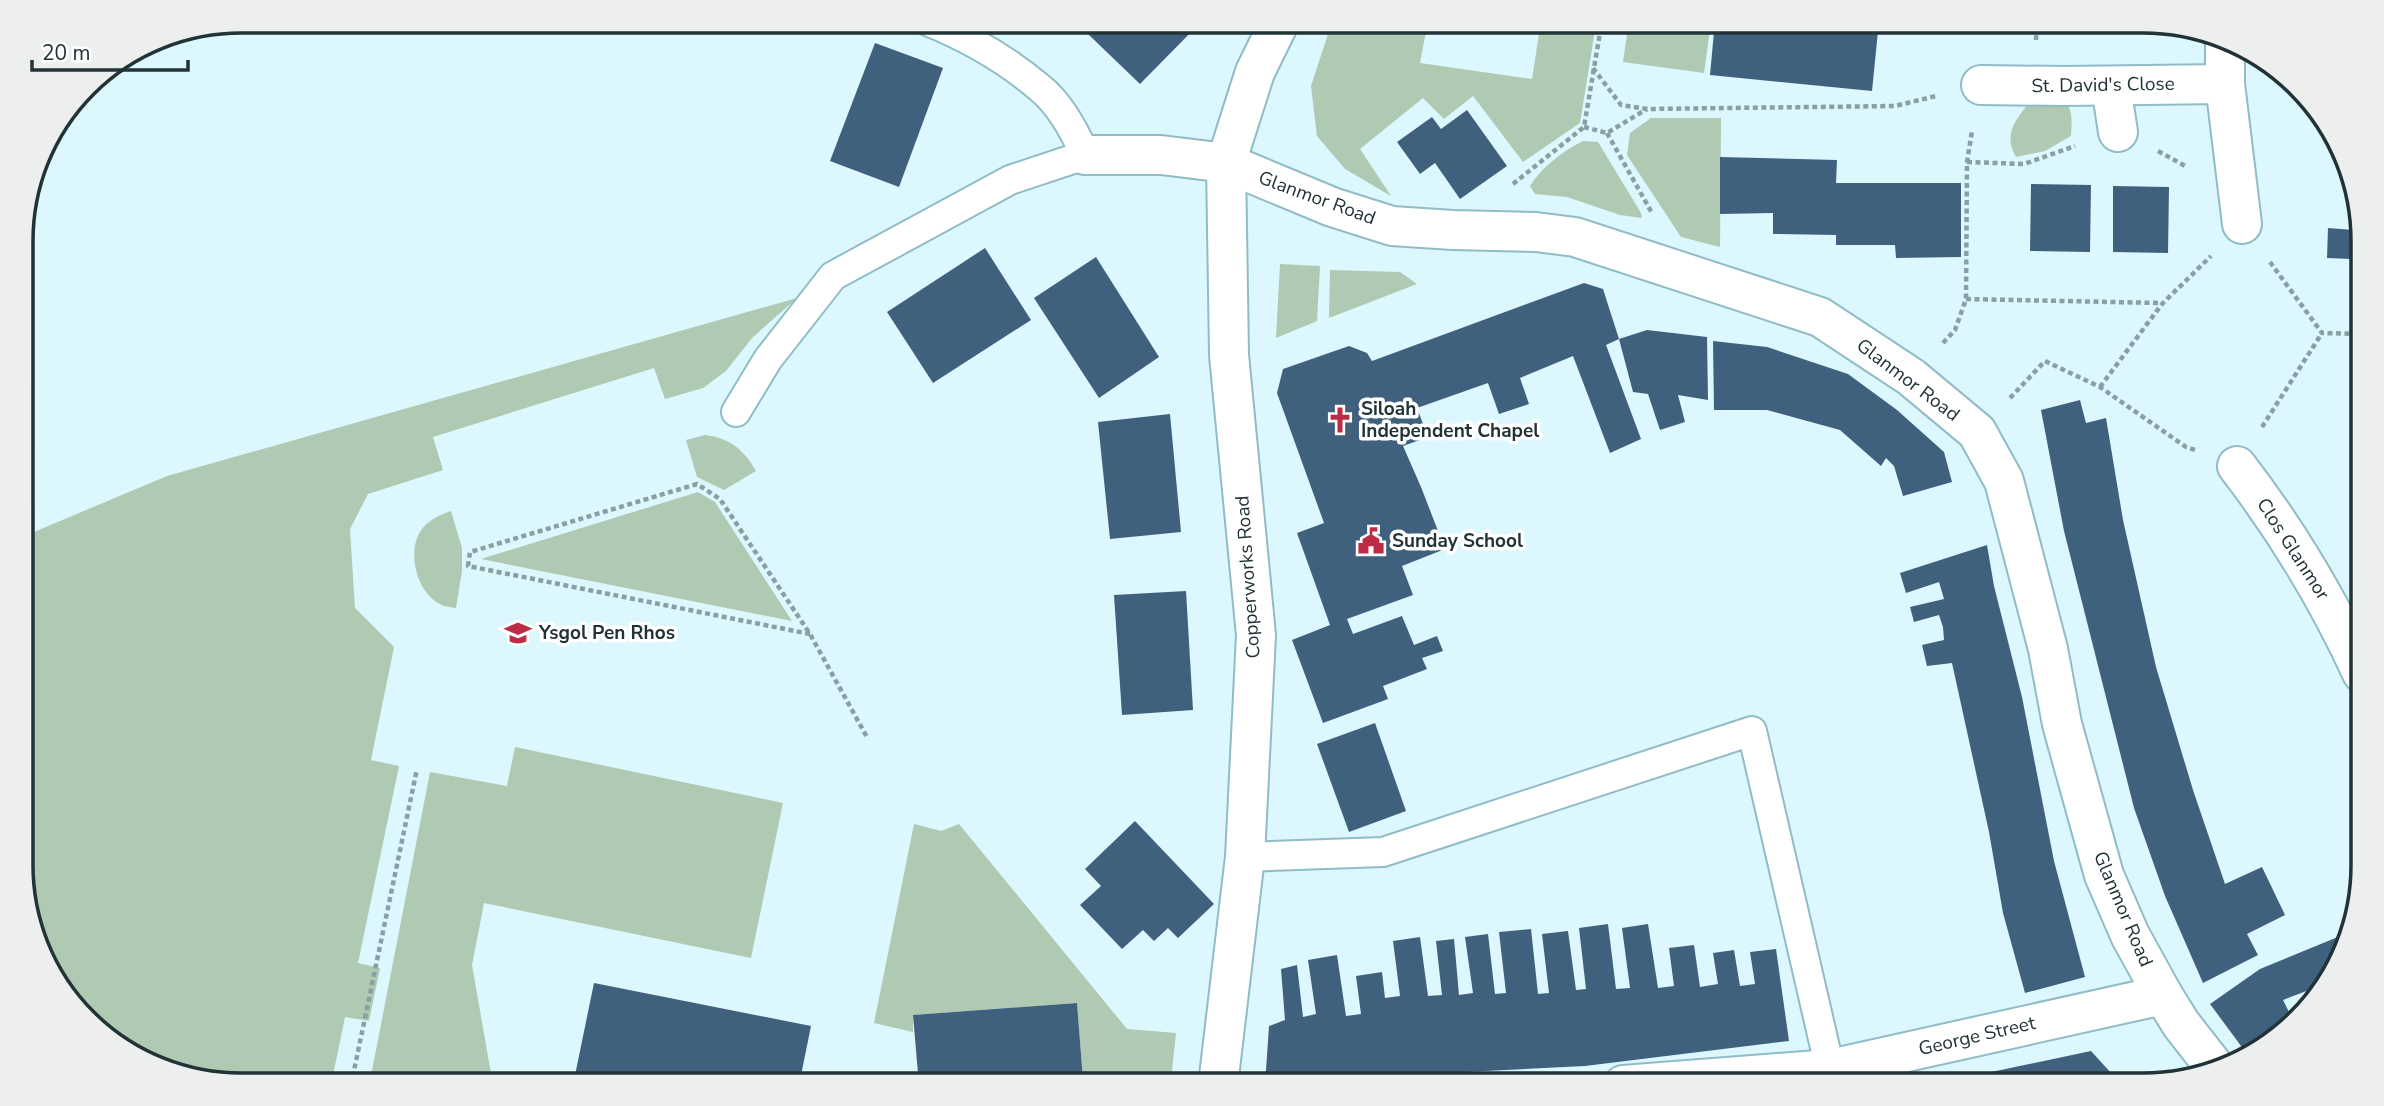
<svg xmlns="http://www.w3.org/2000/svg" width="2384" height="1106" viewBox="0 0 2384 1106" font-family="'Nunito Sans',sans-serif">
  <rect width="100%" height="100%" fill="#dcf7fd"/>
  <!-- green -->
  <g fill="#b0c9b2">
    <polygon points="1336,21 1428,21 1420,63 1532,79 1541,21 1584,21 1595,30 1580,123 1523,162 1473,96 1444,119 1423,98 1360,149 1391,196 1345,169 1317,136 1311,86 1329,31"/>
    <polygon points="1629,21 1711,22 1704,73 1623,62"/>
    <path d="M2064 99C2073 110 2072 122 2071 136L2045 151 2016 157C2003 135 2015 120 2030 102Z"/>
    <polygon points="1651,118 1721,118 1720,247 1681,237 1627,155 1630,133"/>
    <path d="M1583 141 1598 142 1641 213 1642 218 1620 215 1567 197 1535 194 1530 186C1542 167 1563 151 1583 141Z"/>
    <polygon points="1280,264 1320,266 1317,321 1276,338"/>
    <polygon points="1330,270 1400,272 1417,284 1329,318"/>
    <polygon points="797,298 752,338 726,371 703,388 665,399 654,368 433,437 443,470 368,494 350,529 355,608 394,647 371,760 399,766 358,963 380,968 369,1021 345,1017 331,1085 241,1085 157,1068 66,999 23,894 22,537 167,476"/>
    <path d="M705 435C730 438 744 450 756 471L724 490 697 477 686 440Z"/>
    <polygon points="698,492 715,502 792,621 481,559"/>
    <path d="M451 511 462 548V571L456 608C451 607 444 607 440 604 417 593 407 553 420 532 427 520 440 515 451 511Z"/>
    <polygon points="515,747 783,803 751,958 484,903 472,965 493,1085 461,1085 452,1081 371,1076 430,772 507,786"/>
    <polygon points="914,824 941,831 959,824 1127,1029 1176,1033 1171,1080 1083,1080 1077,1003 913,1015 913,1032 874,1023"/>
  </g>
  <!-- building -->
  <g fill="#40617e">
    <polygon points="1101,21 1202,21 1140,84 1088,34"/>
    <polygon points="1715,21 1879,21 1872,91 1710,75"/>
    <polygon points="875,43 943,68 899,187 830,161"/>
    <polygon points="1467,110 1507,166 1460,199 1435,163 1420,174 1397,142 1432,117 1441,129"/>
    <polygon points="1720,157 1837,160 1836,183 1961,183 1961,257 1896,258 1895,245 1836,245 1836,235 1773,234 1773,213 1720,214"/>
    <polygon points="2031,184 2091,185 2090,252 2030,251"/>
    <polygon points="2113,186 2169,187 2168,253 2113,252"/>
    <polygon points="2328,228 2353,230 2351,259 2327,258"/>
    <polygon points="985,248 1031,320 933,383 887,312"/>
    <polygon points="1096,257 1159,357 1099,398 1034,298"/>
    <polygon points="1584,283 1603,289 1619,339 1606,345 1641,439 1610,453 1573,356 1520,378 1529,404 1499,414 1488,383 1417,408 1428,437 1403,446 1421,487 1445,549 1402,566 1413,595 1347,619 1353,634 1402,616 1414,645 1437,636 1443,651 1422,658 1427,669 1383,686 1388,699 1323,723 1292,640 1330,625 1297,533 1324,523 1277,393 1283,369 1349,346 1367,353 1372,361"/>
    <polygon points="1647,330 1707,337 1708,400 1678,395 1685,422 1660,430 1648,394 1633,392 1619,339"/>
    <polygon points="1713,341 1767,347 1848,374 1897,410 1944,452 1952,482 1903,496 1894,466 1886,458 1881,466 1840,430 1767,410 1714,410"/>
    <polygon points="2080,400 2086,423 2106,418 2123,520 2156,667 2193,790 2225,884 2262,867 2285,915 2247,934 2258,955 2203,983 2165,896 2134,808 2064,531 2041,410"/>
    <polygon points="1170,414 1181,532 1110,539 1098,422"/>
    <polygon points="1987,545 1994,586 2022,697 2054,861 2085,977 2025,993 2003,913 1989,832 1952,663 1927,666 1922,645 1944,640 1943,627 1939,615 1914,622 1910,607 1944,599 1939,582 1906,593 1900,573"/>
    <polygon points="1186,591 1193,710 1122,715 1114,595"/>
    <polygon points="1375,723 1406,811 1349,832 1317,744"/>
    <polygon points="1135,821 1214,904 1178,938 1168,928 1154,941 1143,930 1122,949 1080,905 1101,886 1085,869"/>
    <polygon points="1608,924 1616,989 1630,988 1622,928 1648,924 1658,988 1674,986 1669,948 1694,945 1700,987 1718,984 1713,953 1734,950 1740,986 1755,984 1750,952 1776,949 1789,1041 1585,1066 1465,1072 1346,1085 1265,1085 1269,1026 1285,1020 1281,969 1297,965 1303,1017 1316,1014 1308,960 1337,955 1346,1016 1361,1014 1356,976 1382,972 1385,998 1400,996 1393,941 1420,937 1428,996 1442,995 1436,941 1454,939 1459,995 1473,993 1465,937 1488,934 1495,994 1506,993 1499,932 1531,929 1538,994 1549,993 1542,934 1568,931 1576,990 1586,989 1579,928"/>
    <polygon points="2350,932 2346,949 2325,984 2283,1000 2294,1022 2265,1048 2247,1054 2210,1004 2260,969"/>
    <polygon points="594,983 811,1026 799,1085 573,1085"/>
    <polygon points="1077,1003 1083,1080 1022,1085 919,1085 913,1015"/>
    <polygon points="2091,1051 2122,1085 1954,1085 1953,1080"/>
  </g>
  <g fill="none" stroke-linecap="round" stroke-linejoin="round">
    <!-- service casing -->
    <g stroke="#90bcc6" stroke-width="32">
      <g id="service">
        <path d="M736 412 768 359 833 276 1010 180 1085 155C1075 132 1061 105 1040 88 1007 60 967 37 927 21"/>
        <polyline points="1245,857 1383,852 1752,731 1830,1069 1838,1085"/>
      </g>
    </g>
    <!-- minor casing -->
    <g stroke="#90bcc6" stroke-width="42">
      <g id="minor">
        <polyline points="2225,38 2225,84 2242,224"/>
        <polyline points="1981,85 2064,86 2225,84"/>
        <polyline points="2111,86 2118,132"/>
        <polyline points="1085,155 1161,155 1226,163 1332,207 1392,226 1453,230 1536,232 1575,237 1820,317 1911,377 1977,432 2004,481 2048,649 2062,724 2104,875 2130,935 2163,995 2181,1024 2213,1065"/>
        <path d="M2237 466C2287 531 2328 599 2362 673"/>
        <polyline points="1218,1085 1245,857 1256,635 1229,355 1226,163 1255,72 1280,21"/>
        <polyline points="1623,1085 1830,1069 2163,995"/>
      </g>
    </g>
    <!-- path -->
    <g stroke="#889fa4" stroke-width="4.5" stroke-dasharray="5 3.5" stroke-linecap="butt">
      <polyline points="2036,40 2037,21"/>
      <polyline points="1593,68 1621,105 1648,109 1895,106 1936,96"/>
      <polyline points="1584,127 1607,133 1647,109"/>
      <polyline points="1607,133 1652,213"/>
      <polyline points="2158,151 2187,167"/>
      <polyline points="1967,162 2024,164 2075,146"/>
      <polyline points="1513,184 1584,127 1602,21"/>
      <polyline points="2270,262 2322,333 2362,334"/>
      <polyline points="1966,299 2161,303"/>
      <polyline points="1943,343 1955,330 1966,299 1967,162 1972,131"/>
      <polyline points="2100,387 2162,304 2211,256"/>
      <polyline points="2010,398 2045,361 2100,387 2186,447 2195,450"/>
      <polyline points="2262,427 2322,333"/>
      <polyline points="810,634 468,566 470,552 697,484 720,499 810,634 868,739"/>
      <polyline points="351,1085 417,769"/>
    </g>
    <!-- service -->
    <use href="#service" stroke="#fff" stroke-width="28"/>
    <!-- minor -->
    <use href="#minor" stroke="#fff" stroke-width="38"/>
  </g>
  <!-- icons -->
  <defs>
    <g id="church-bare" transform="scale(2.1)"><path d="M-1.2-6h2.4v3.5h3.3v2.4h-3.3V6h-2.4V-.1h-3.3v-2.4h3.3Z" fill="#bd2c46" stroke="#fff" stroke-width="2.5" paint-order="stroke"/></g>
    <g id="civic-bare" transform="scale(2.1)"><path d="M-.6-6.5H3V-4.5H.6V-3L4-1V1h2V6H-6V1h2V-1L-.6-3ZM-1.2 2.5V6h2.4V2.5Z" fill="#bd2c46" stroke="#fff" stroke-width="2.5" paint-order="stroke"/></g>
    <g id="school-bare" transform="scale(2.1)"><path d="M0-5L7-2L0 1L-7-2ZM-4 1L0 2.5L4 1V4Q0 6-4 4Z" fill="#bd2c46" stroke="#fff" stroke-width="2.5" paint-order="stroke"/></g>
  </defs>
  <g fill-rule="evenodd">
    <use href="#church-bare" x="1340" y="420"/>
    <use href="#civic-bare" x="1371" y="541"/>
    <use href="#school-bare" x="518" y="633"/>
  </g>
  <g text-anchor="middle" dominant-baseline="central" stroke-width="7" stroke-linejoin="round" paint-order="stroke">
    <!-- street labels -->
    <g font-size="19" fill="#223337" stroke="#fff">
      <text transform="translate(2103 85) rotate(-1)">St. David's Close</text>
      <text transform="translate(1317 198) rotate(20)">Glanmor Road</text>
      <text transform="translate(1908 380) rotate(37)">Glanmor Road</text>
      <text transform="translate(2293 549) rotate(57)">Clos Glanmor</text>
      <text transform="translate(1248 577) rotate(-94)">Copperworks Road</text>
      <text transform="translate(2123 909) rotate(67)">Glanmor Road</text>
      <text transform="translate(1977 1036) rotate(-13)">George Street</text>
    </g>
    <!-- poi labels -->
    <g font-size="19" font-weight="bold" fill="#223337" stroke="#fff" text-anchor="start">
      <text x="1361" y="409">Siloah<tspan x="1361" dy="22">Independent Chapel</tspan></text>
      <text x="1392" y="541">Sunday School</text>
      <text x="539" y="633">Ysgol Pen Rhos</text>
    </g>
  </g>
  <!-- crop -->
  <path d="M0 0H2384V1106H0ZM241 33H2143A208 208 0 0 1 2351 241V865A208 208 0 0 1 2143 1073H241A208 208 0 0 1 33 865V241A208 208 0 0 1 241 33Z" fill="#edefef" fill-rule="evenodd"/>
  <path fill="none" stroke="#223337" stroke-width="3.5" d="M241 33H2143A208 208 0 0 1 2351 241V865A208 208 0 0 1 2143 1073H241A208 208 0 0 1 33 865V241A208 208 0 0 1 241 33Z"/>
  <!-- scale -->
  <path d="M32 60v10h156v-10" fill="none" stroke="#223337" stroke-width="3.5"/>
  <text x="42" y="60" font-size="21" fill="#223337" stroke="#ffffff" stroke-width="5" paint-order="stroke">20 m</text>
</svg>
